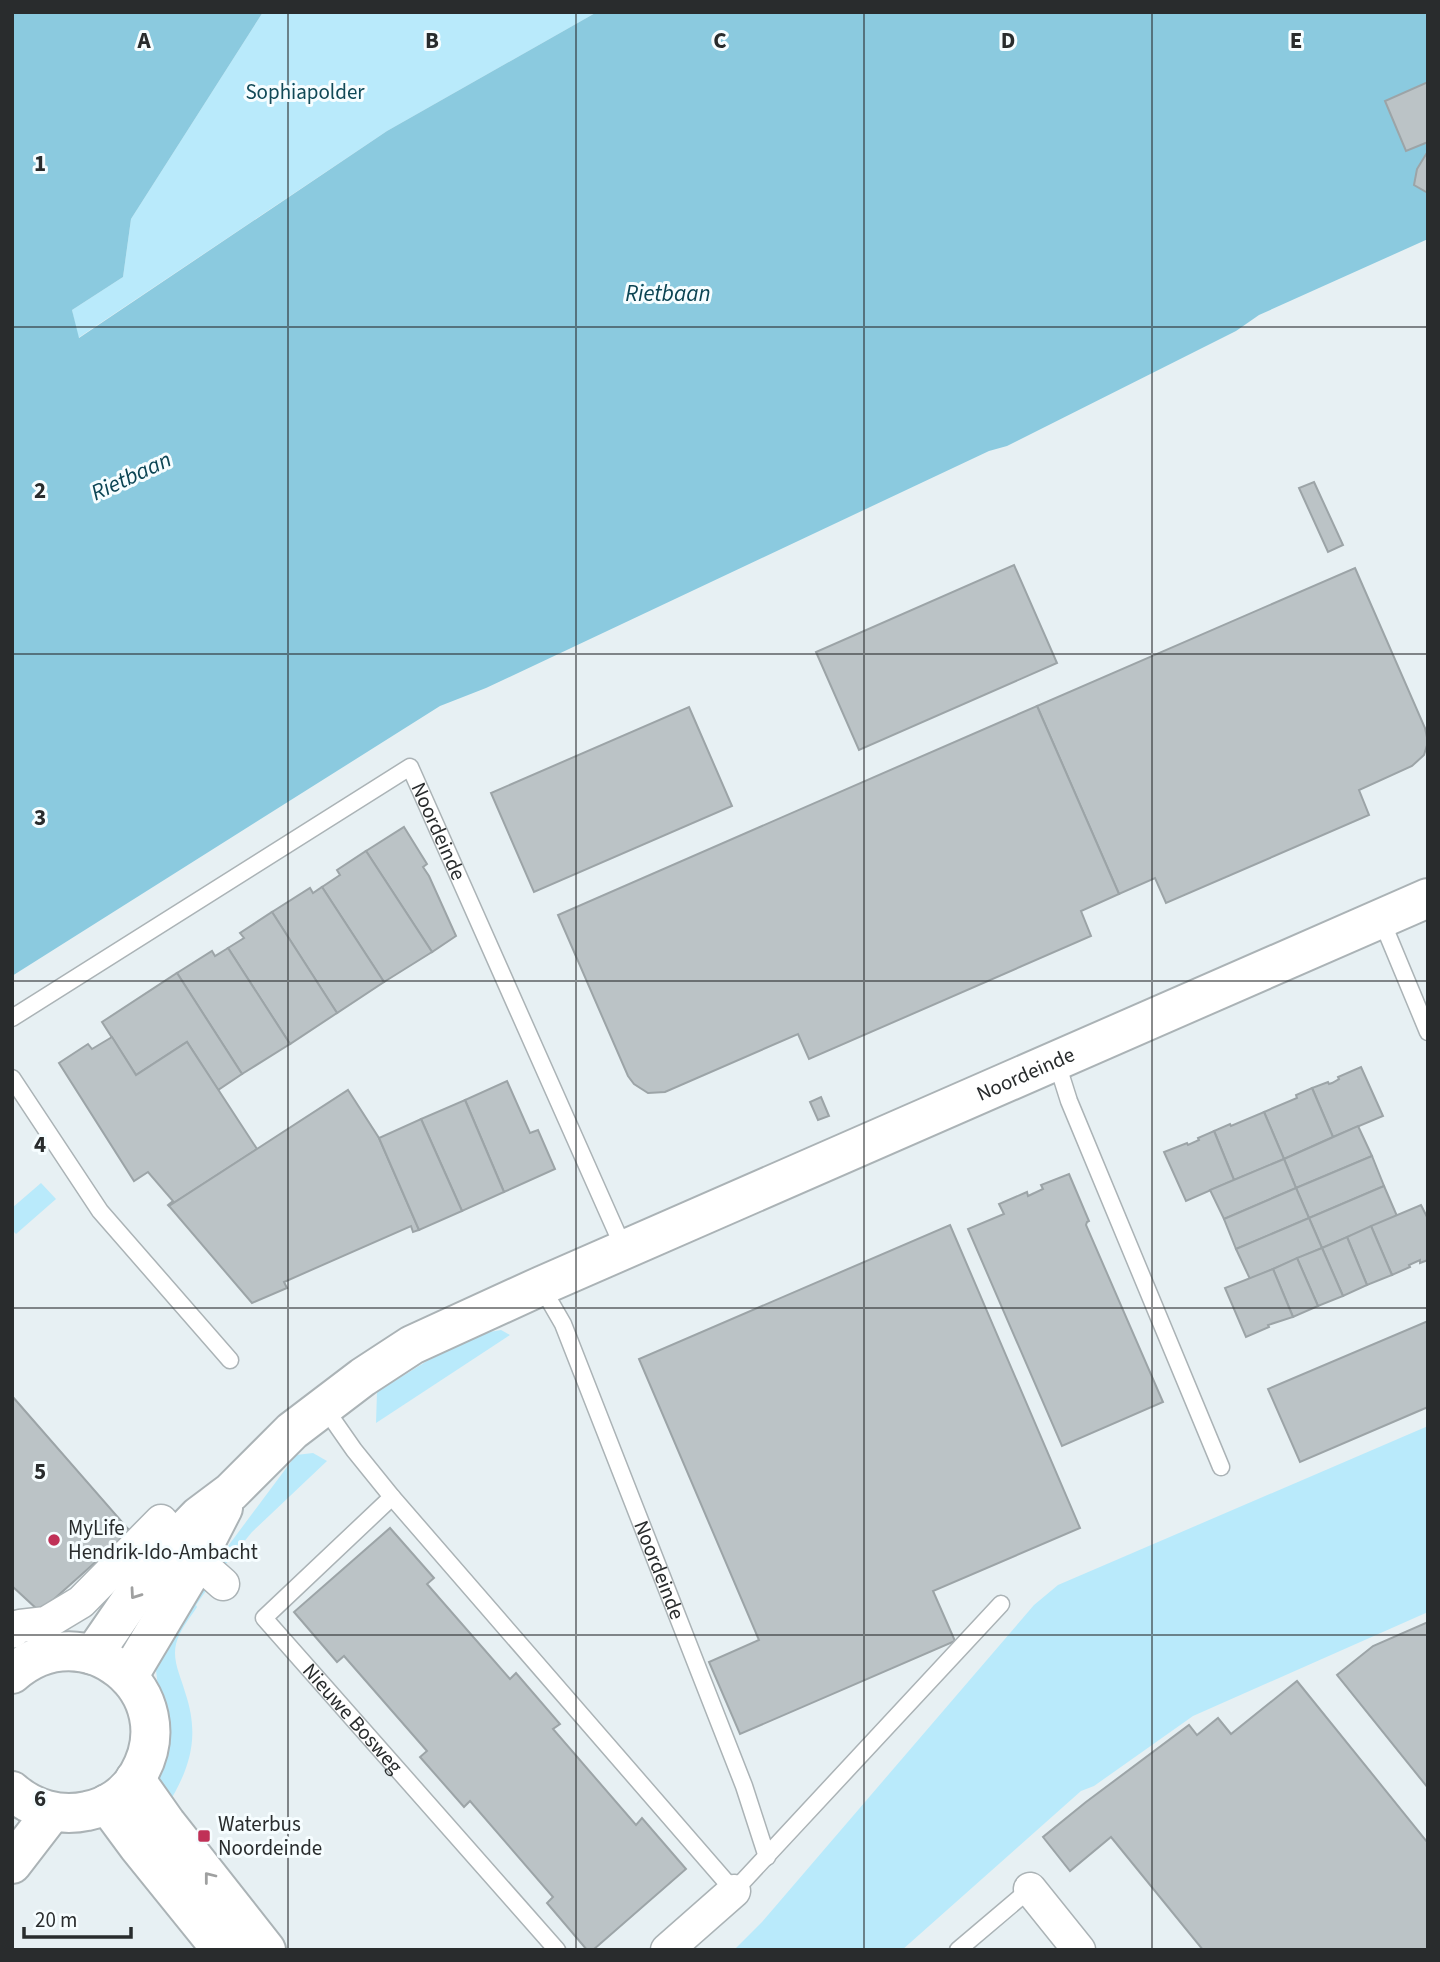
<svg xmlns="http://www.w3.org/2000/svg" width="1440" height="1962" viewBox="0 0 1440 1962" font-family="'Source Sans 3',sans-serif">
  <rect width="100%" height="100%" fill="#e7f0f3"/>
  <!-- green -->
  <g fill="#b9eafb">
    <polygon points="263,12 597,12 387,131 78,338 72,310 123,277 131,219"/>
    <polygon points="41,1183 56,1199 16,1234 12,1230 12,1208"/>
    <polygon points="501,1330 510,1335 376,1423 377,1392 427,1361 478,1334"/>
    <polygon points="1428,1426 1428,1612 1193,1716 1094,1786 1081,1791 902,1950 734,1950 762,1922 1034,1605 1058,1585"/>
    <path d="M313 1453 327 1461 252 1532 220 1571 196 1605 197 1607C190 1618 179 1631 176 1644 172 1661 181 1677 185 1692 200 1736 191 1767 167 1806L161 1788 160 1777 159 1697 156 1670 157 1658 190 1597 296 1455Z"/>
  </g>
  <!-- water -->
  <polygon fill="#8bcadf" points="12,12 263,12 131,219 123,277 72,310 79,338 387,131 597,12 1428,12 1428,239 1259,315 1236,331 1007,446 989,451 486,688 440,706 12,976"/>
  <!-- building -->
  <g fill="#bbc3c6" stroke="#9ca4a7" stroke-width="2">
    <polygon points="1428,82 1428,142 1406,151 1385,101"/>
    <polygon points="1428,151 1428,193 1414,185 1417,169"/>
    <polygon points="1314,482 1343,545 1328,552 1299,488"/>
    <polygon points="1014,565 1057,663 859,750 816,652"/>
    <polygon points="1355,568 1425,728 1428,742 1424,755 1412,766 1359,790 1369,815 1166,903 1155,878 1119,894 1037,706"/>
    <polygon points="1037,706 1119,894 1081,911 1091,936 809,1059 798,1034 665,1092 648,1093 634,1084 628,1076 558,915"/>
    <polygon points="689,707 732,806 534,892 491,793"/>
    <polygon points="404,827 427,864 423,867 429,876 456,936 432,952 366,851"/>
    <polygon points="366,851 432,952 384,982 322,887 340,875 337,870"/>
    <polygon points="322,887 384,982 337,1013 272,912 310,888 313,893"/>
    <polygon points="272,912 337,1013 290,1044 228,948 244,938 240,933"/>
    <polygon points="228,948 290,1044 242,1074 177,973 212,951 215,956"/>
    <polygon points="177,973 242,1074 218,1090 187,1042 136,1075 102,1022"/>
    <polygon points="112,1037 136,1075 187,1042 257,1149 169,1206 168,1205 173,1201 148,1172 134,1181 59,1063 88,1044 92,1049"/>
    <polygon points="1361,1067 1383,1116 1333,1137 1312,1088 1328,1082 1329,1084 1332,1083 1339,1079 1338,1077"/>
    <polygon points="507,1081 530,1133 538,1130 555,1169 504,1192 465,1100"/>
    <polygon points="1312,1088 1333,1137 1284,1159 1264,1112 1297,1098 1296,1095"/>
    <polygon points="348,1090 379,1138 419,1230 413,1232 411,1226 284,1282 287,1288 252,1303 169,1206"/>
    <polygon points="821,1097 829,1116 818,1120 810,1102"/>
    <polygon points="465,1100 504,1192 462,1211 421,1119"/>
    <polygon points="1264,1112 1284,1159 1234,1180 1214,1131 1230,1124 1231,1126"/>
    <polygon points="421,1119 462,1211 419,1230 379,1138"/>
    <polygon points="1358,1126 1372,1156 1296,1188 1284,1159"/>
    <polygon points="1214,1131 1234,1180 1186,1201 1164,1152 1187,1143 1188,1145 1199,1140 1198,1138"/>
    <polygon points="1372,1156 1384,1186 1309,1218 1296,1188"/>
    <polygon points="1284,1159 1296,1188 1224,1219 1210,1190"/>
    <polygon points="1069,1174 1089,1221 1087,1222 1086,1225 1163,1402 1062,1446 968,1229 1004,1214 999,1204 1027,1192 1028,1196 1043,1189 1041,1185"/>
    <polygon points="1384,1186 1397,1216 1322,1248 1309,1218"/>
    <polygon points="1296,1188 1309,1218 1236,1249 1224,1219"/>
    <polygon points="1421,1205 1428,1219 1428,1260 1420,1263 1420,1260 1409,1265 1410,1267 1392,1275 1371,1226"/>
    <polygon points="1309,1218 1322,1248 1250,1279 1236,1249"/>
    <polygon points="950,1225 1080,1528 933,1591 955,1641 740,1734 709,1662 759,1640 639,1359"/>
    <polygon points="1371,1226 1392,1275 1367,1285 1347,1237"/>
    <polygon points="1347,1237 1367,1285 1343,1296 1322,1248"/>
    <polygon points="1322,1248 1343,1296 1318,1306 1297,1258"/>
    <polygon points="1297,1258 1318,1306 1293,1317 1273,1269"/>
    <polygon points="1273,1269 1293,1317 1268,1325 1269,1327 1246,1337 1225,1288"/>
    <polygon points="1428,1321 1428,1407 1300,1462 1268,1389"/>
    <polygon points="12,1396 129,1530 127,1534 44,1608 38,1610 12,1586"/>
    <polygon points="390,1528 434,1578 427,1584 510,1679 516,1673 560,1724 553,1729 636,1825 642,1818 686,1869 593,1950 587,1950 547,1903 553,1897 470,1801 464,1807 420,1757 427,1751 344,1656 337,1662 294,1612"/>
    <polygon points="1428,1622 1428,1788 1337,1675 1373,1646"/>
    <polygon points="1297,1681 1428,1843 1428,1950 1203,1950 1111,1837 1070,1871 1043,1837 1086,1802 1189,1725 1197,1735 1218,1718 1231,1734"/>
  </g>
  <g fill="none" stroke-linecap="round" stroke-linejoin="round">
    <!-- lane casing -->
    <g stroke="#abb3b6" stroke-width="19">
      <g id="lane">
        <polyline points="1381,919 1428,1032"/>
        <path id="s1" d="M12 1018 410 767 624 1249"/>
        <polyline points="1056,1060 1069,1101 1221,1467"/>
        <polyline points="12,1078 100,1211 230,1360"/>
        <path id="s2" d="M541 1286 563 1324 744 1786 767 1857"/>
        <polyline points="324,1407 354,1450 392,1497 734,1891 1001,1604"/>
        <path id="s3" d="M392 1497 264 1618 557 1950"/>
        <polyline points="958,1950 1030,1889"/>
      </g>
    </g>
    <!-- street casing -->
    <g stroke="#abb3b6" stroke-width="35">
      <g id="street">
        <polyline points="12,1632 20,1626 46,1623 81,1602 161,1521 196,1560 223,1584"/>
        <polyline points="1030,1889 1079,1950"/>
        <polyline points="667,1950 734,1891"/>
      </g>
    </g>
    <!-- secondary casing -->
    <g stroke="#abb3b6" stroke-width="42">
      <g id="secondary">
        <path id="s4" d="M93 1655 164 1552 199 1516 231 1492 292 1431 363 1377 412 1345 541 1286 1428 898"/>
        <path d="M12 1674C84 1610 186 1693 138 1775 127 1794 108 1807 87 1811 60 1817 32 1809 12 1791"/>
        <polyline points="128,1677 187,1578 223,1508"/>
        <polyline points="135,1779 166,1823 266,1950"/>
        <polyline points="107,1804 138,1846 222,1950"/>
        <polyline points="12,1864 52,1812"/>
      </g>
    </g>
    <!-- lane -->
    <use href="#lane" stroke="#fff" stroke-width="16"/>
    <!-- street -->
    <use href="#street" stroke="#fff" stroke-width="32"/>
    <!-- secondary -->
    <use href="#secondary" stroke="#fff" stroke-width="38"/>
  </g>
  <!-- one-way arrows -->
  <defs><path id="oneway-chevron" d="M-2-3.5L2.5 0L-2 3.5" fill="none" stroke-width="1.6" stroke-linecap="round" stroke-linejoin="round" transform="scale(1.75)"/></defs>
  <g stroke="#9fa0a0">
    <use href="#oneway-chevron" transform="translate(135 1594) rotate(125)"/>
    <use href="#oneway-chevron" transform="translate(209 1877) rotate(-128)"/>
  </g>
  <!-- grid -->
  <path fill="none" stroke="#292c2d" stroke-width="2" stroke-opacity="0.55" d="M288 12V1950M576 12V1950M864 12V1950M1152 12V1950M12 327H1428M12 654H1428M12 981H1428M12 1308H1428M12 1635H1428"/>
  <!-- markers -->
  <g fill="#c03157" stroke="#f6fdff" stroke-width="2.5">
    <circle cx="54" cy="1540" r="7"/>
    <rect x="197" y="1829" width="14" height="14" rx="3.5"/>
  </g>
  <g text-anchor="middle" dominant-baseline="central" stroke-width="6" stroke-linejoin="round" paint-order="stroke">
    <!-- park labels -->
    <g font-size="21" fill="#114957" stroke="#f6fdff">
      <text x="305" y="92">Sophiapolder</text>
    </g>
    <!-- street labels -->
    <g font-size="21" fill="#292c2d" stroke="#f6fdff">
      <text stroke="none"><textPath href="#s1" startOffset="541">Noordeinde</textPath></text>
      <text stroke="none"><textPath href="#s4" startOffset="1120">Noordeinde</textPath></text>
      <text stroke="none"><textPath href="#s2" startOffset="308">Noordeinde</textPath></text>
      <text stroke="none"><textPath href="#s3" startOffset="310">Nieuwe Bosweg</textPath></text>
    </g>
    <!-- poi labels -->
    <g font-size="21" fill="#292c2d" stroke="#f6fdff" text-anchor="start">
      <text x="68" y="1528">MyLife<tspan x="68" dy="24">Hendrik-Ido-Ambacht</tspan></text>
      <text x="218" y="1824">Waterbus<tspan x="218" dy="24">Noordeinde</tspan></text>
    </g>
    <!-- water labels -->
    <g font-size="23" font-style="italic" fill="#0b4453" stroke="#f6fdff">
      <text x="668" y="293">Rietbaan</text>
      <text transform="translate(131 476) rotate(-25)">Rietbaan</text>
    </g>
  </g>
  <g font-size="23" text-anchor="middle" font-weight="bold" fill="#292c2d" stroke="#f6fdff" stroke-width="6" stroke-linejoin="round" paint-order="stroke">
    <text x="144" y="48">A</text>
    <text x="432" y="48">B</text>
    <text x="720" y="48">C</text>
    <text x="1008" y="48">D</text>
    <text x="1296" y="48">E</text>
    <text x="40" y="171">1</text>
    <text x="40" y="498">2</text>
    <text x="40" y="825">3</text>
    <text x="40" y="1152">4</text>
    <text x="40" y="1479">5</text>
    <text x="40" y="1806">6</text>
  </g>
  <!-- border -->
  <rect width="1440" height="1962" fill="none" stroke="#292c2d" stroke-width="28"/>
  <!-- scale -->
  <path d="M24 1927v10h107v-10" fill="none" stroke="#292c2d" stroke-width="3.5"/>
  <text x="35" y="1927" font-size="21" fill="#292c2d" stroke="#f6fdff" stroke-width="5" paint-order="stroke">20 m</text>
</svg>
